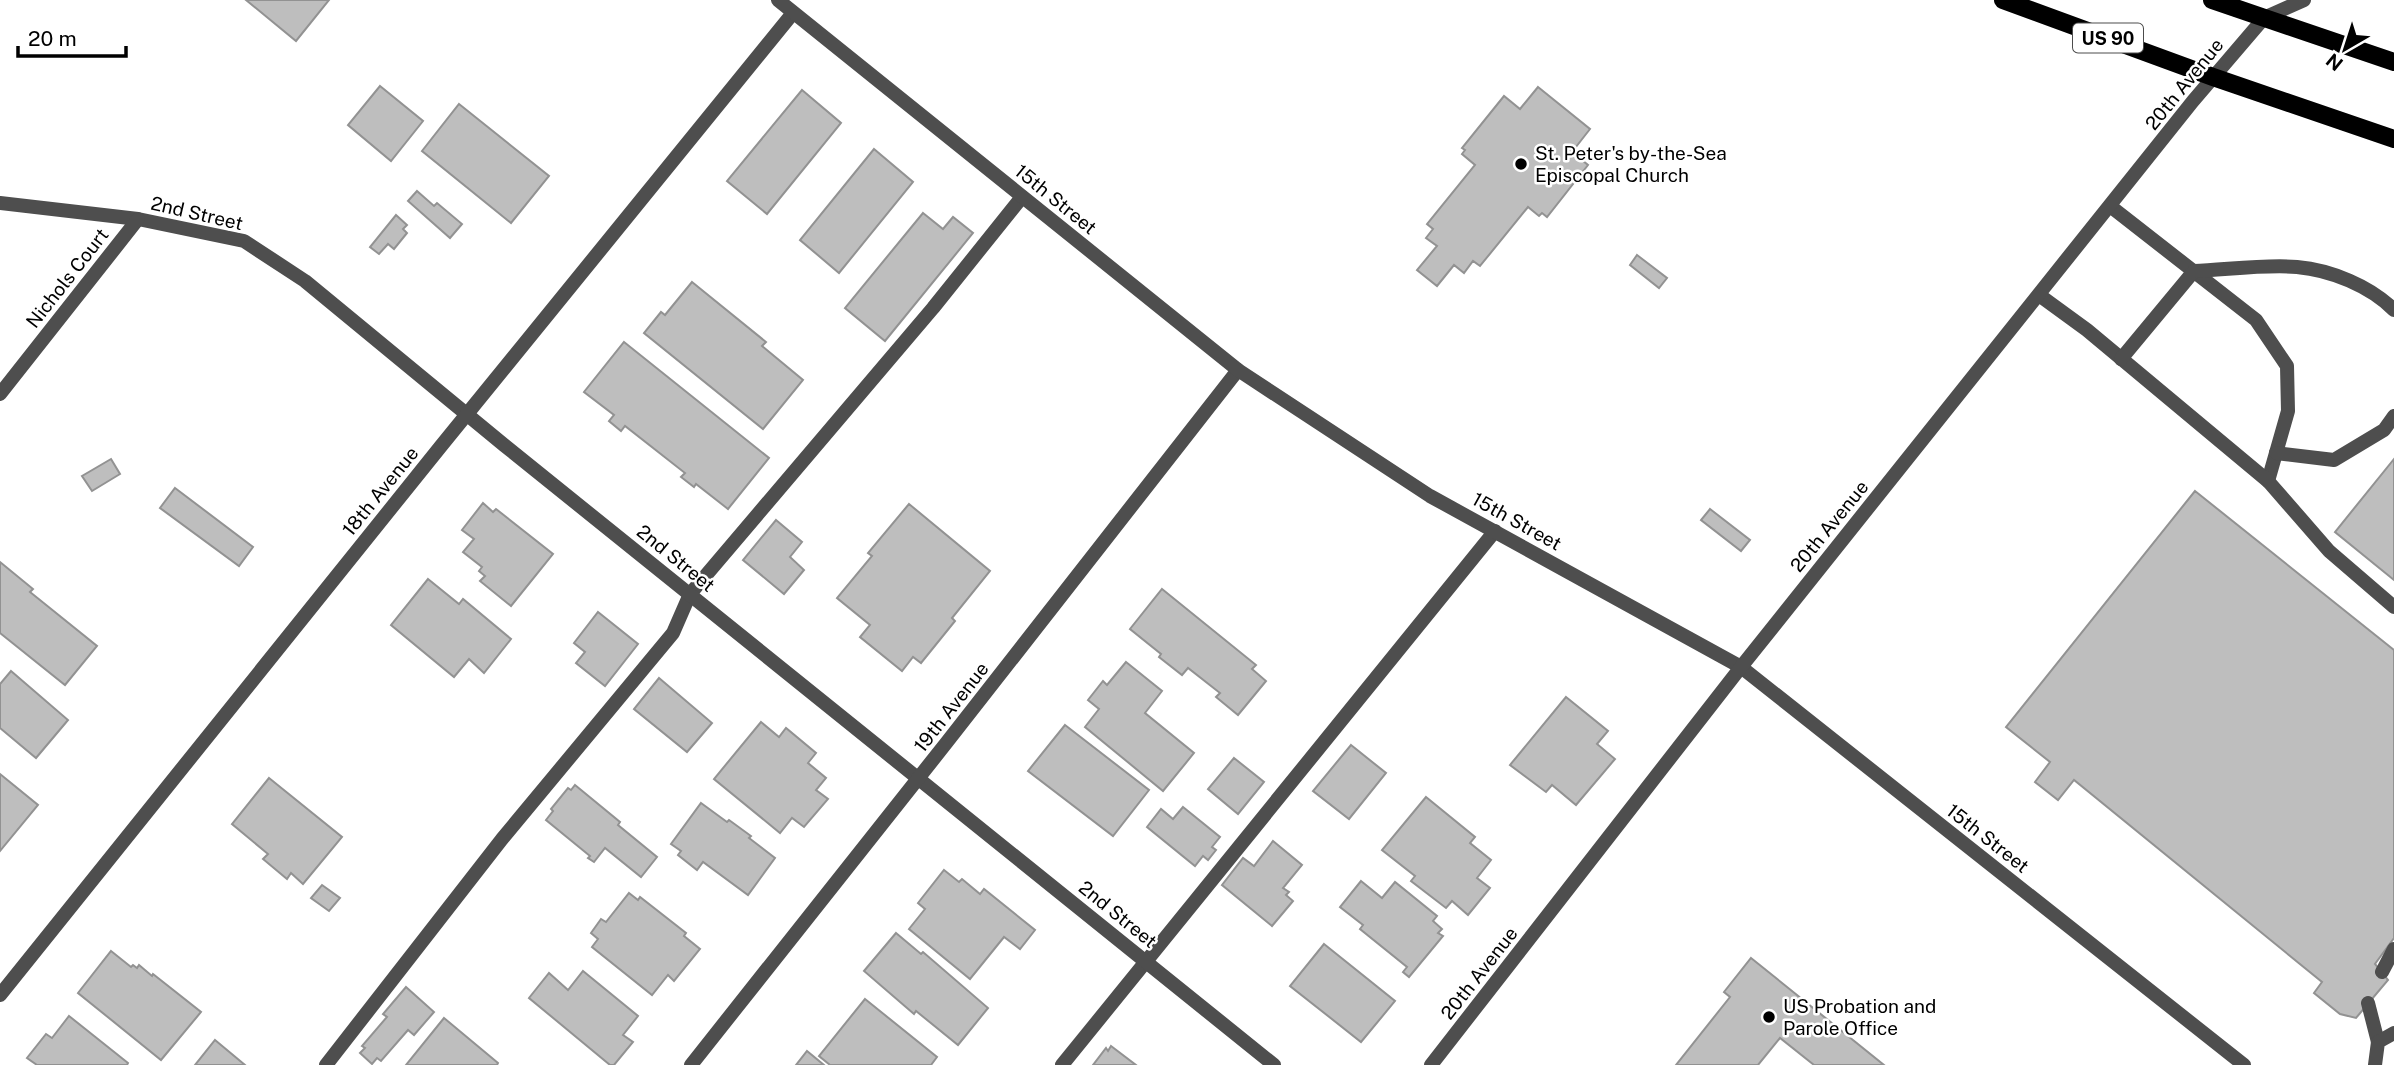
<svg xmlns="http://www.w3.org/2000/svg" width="2394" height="1065" viewBox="0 0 2394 1065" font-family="'Public Sans',sans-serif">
  <rect width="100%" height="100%" fill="#fff"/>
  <!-- building -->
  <g fill="#bebebe" stroke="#929292" stroke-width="2">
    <polygon points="246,0 329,0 296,41"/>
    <polygon points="380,86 423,121 391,161 348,125"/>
    <polygon points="1538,87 1590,129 1572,152 1588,165 1547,217 1542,213 1539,216 1528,207 1480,266 1473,261 1464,273 1454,265 1437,286 1417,270 1437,246 1426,238 1433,229 1427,224 1475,165 1462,154 1465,150 1462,148 1504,96 1520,109"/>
    <polygon points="802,90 841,123 767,214 727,181"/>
    <polygon points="459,104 549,176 511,223 422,151"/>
    <polygon points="874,149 913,182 839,273 800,240"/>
    <polygon points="417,191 434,206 437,203 462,224 450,238 408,201"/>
    <polygon points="923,213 943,229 953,217 973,233 885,341 845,308"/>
    <polygon points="396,215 407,225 403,229 407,233 394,249 388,244 379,254 370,247"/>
    <polygon points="1637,255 1667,278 1659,288 1630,265"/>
    <polygon points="692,282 766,342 762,346 803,380 763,429 644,333 661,312 665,315"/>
    <polygon points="624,342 769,458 728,509 696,484 694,487 681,477 685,473 625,426 621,431 609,421 614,415 584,392"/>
    <polygon points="111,459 120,474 92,491 82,476"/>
    <polygon points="2394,459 2394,580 2335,532"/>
    <polygon points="175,488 253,547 239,566 160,508"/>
    <polygon points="2195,491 2394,650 2394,938 2375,964 2388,980 2356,1018 2340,1014 2314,993 2322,982 2074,780 2058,800 2035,782 2050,762 2006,727"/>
    <polygon points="483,503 493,512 496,509 553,554 511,606 480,581 485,576 479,571 482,567 463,552 474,539 462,530"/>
    <polygon points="909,504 990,571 952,618 955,621 921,663 913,657 902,671 860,637 870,625 837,598 872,556 868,553"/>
    <polygon points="1710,509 1750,540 1741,551 1701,520"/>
    <polygon points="776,520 802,542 790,557 804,570 784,594 743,560"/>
    <polygon points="0,562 33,589 30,592 97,646 65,685 0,633"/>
    <polygon points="428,579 459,604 463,599 511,639 484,673 469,659 454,677 391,625"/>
    <polygon points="1162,589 1256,665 1252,669 1266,681 1238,715 1216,697 1220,693 1188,668 1182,675 1159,657 1161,654 1130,629"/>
    <polygon points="598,612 638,644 605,686 576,663 585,652 574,643"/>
    <polygon points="1126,662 1162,691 1145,713 1194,753 1163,791 1085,727 1099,709 1088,700 1103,681 1107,685"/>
    <polygon points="11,671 68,720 36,758 0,728 0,684"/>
    <polygon points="659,678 712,723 687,752 634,709"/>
    <polygon points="1566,697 1608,731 1597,744 1615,759 1576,805 1552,785 1546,792 1510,765"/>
    <polygon points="761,722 779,737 786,728 816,753 808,763 826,778 816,790 828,799 804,827 792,818 780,833 714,779"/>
    <polygon points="1065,725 1149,790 1113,836 1028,771"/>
    <polygon points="1351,745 1386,773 1349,819 1313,791"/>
    <polygon points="1234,758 1264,782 1238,814 1208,789"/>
    <polygon points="0,774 38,805 0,851"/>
    <polygon points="269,778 342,837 303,884 291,873 287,879 263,859 268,854 232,824"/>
    <polygon points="575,785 620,822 618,825 657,857 641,877 605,848 594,862 588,858 590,856 546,820 553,811 551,809 568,788 571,790"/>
    <polygon points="1426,797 1475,837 1470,843 1491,860 1477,878 1490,888 1468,915 1452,901 1446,908 1411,881 1415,876 1382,850"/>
    <polygon points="701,803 727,822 729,820 751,836 749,838 775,858 748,895 703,862 697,870 678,855 681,851 671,844"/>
    <polygon points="1183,807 1220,837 1212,847 1216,850 1208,860 1203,856 1195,866 1147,827 1161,809 1173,819"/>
    <polygon points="1273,841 1302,865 1283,888 1289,892 1286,895 1293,901 1272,926 1222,885 1243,858 1254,866"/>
    <polygon points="944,870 959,882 962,879 980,894 984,889 1035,930 1020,949 1004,937 970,979 909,929 925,909 918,903"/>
    <polygon points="1361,881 1382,898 1395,882 1437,916 1433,921 1442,929 1438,933 1443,936 1409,977 1403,972 1407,967 1360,929 1363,925 1340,907"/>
    <polygon points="322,885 340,898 329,911 311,898"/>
    <polygon points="629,893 638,900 640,897 686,933 684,936 700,949 674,981 668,975 652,995 592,947 598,939 591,933 601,919 606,922"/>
    <polygon points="896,933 921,954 923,952 988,1008 958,1045 916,1011 914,1014 864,971"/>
    <polygon points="1324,944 1395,1001 1361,1042 1290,986"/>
    <polygon points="111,951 131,967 133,965 137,968 139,965 152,976 153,974 201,1012 161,1060 78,993"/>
    <polygon points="1751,958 1884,1065 1814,1065 1780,1038 1758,1065 1676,1065 1730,997 1724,992"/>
    <polygon points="583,971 638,1016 623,1035 633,1042 614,1065 610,1065 529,998 549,973 568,990"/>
    <polygon points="406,987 434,1012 414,1035 408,1030 381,1061 377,1058 372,1064 360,1053 365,1048 362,1046 387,1017 383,1014"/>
    <polygon points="865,999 937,1057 931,1065 830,1065 819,1056"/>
    <polygon points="69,1016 128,1063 127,1065 37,1065 27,1058 46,1034 52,1038"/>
    <polygon points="444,1018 498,1063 497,1065 406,1065"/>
    <polygon points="215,1040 245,1065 195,1065"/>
    <polygon points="1111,1046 1136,1065 1093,1065 1106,1048 1108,1051"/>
    <polygon points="807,1051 824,1065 796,1065"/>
  </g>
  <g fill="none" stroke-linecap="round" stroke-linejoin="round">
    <!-- service -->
    <g stroke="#4e4e4e" stroke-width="14">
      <polyline points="2110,206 2256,320 2287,366 2288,411 2268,481"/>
      <polyline points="2039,295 2087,330 2268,481 2329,551 2394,607"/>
      <path d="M2121 359 2194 271C2225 270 2266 264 2297 267 2331 270 2370 286 2394 310"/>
      <polyline points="2276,453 2334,460 2384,430 2394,416"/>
      <polyline points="2382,972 2394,949"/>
      <polyline points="2368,1003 2378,1042"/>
      <polyline points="326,1065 502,839 673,633 690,594 933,308 1022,197"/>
      <polyline points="1062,1065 1495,531"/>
      <polyline points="2375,1065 2378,1042 2394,1033"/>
    </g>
    <!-- minor -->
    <g stroke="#4e4e4e" stroke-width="14">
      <polyline points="2264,18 2304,0"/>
      <polyline points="0,203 138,219 244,241 305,281 504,445 1274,1065"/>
      <polyline points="0,394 138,219"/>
      <polyline points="0,995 441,446 793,13"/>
      <polyline points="691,1065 947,742 1238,370"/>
    </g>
    <!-- tertiary -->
    <g stroke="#4e4e4e" stroke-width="14">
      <polyline points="778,0 1238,370 1430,496 1741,667 2244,1065"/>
      <polyline points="1431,1065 1741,667 2193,101 2264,18"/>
    </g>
    <!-- primary -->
    <g stroke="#000" stroke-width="18">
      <polyline points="2003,0 2213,77 2394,139"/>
      <polyline points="2212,0 2394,62"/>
    </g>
  </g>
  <!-- markers -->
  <g fill="#000" stroke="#fff" stroke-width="2.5">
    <circle cx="1521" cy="164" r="7"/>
    <circle cx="1769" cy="1017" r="7"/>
  </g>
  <g text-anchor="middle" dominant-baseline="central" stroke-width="5" stroke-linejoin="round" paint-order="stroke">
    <!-- shield labels -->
    <rect fill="#fff" stroke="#4c4c4c" stroke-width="2" x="2073" y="23.5" width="70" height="29" rx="5"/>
    <g font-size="18" font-weight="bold" fill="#000">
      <text x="2108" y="38">US 90</text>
    </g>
    <!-- street labels -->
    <g font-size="19" fill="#000" stroke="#fff">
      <text transform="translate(2184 84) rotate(-51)">20th Avenue</text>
      <text transform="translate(1056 199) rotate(39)">15th Street</text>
      <text transform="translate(197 213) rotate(13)">2nd Street</text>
      <text transform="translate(67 278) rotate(-52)">Nichols Court</text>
      <text transform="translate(380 491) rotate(-51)">18th Avenue</text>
      <text transform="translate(1517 521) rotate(29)">15th Street</text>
      <text transform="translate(1829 526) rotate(-51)">20th Avenue</text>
      <text transform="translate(676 558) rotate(39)">2nd Street</text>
      <text transform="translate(951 707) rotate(-52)">19th Avenue</text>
      <text transform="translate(1988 838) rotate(38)">15th Street</text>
      <text transform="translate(1118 914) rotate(39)">2nd Street</text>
      <text transform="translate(1479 973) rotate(-52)">20th Avenue</text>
    </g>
    <!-- poi labels -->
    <g font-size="19" fill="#000" stroke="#fff" text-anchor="start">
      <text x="1535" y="153">St. Peter's by-the-Sea<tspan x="1535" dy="22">Episcopal Church</tspan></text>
      <text x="1783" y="1006">US Probation and<tspan x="1783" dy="22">Parole Office</tspan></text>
    </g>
  </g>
  <!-- north arrow -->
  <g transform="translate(2345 49) rotate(219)" stroke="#ffffff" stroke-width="5" paint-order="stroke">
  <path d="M0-5L12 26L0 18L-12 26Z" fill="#000000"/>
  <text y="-10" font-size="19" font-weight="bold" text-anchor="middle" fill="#000000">N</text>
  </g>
  <!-- scale -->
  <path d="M18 46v10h108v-10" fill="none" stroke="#000000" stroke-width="3.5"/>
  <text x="28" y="46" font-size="21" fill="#000000" stroke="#ffffff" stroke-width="5" paint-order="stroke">20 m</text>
</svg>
